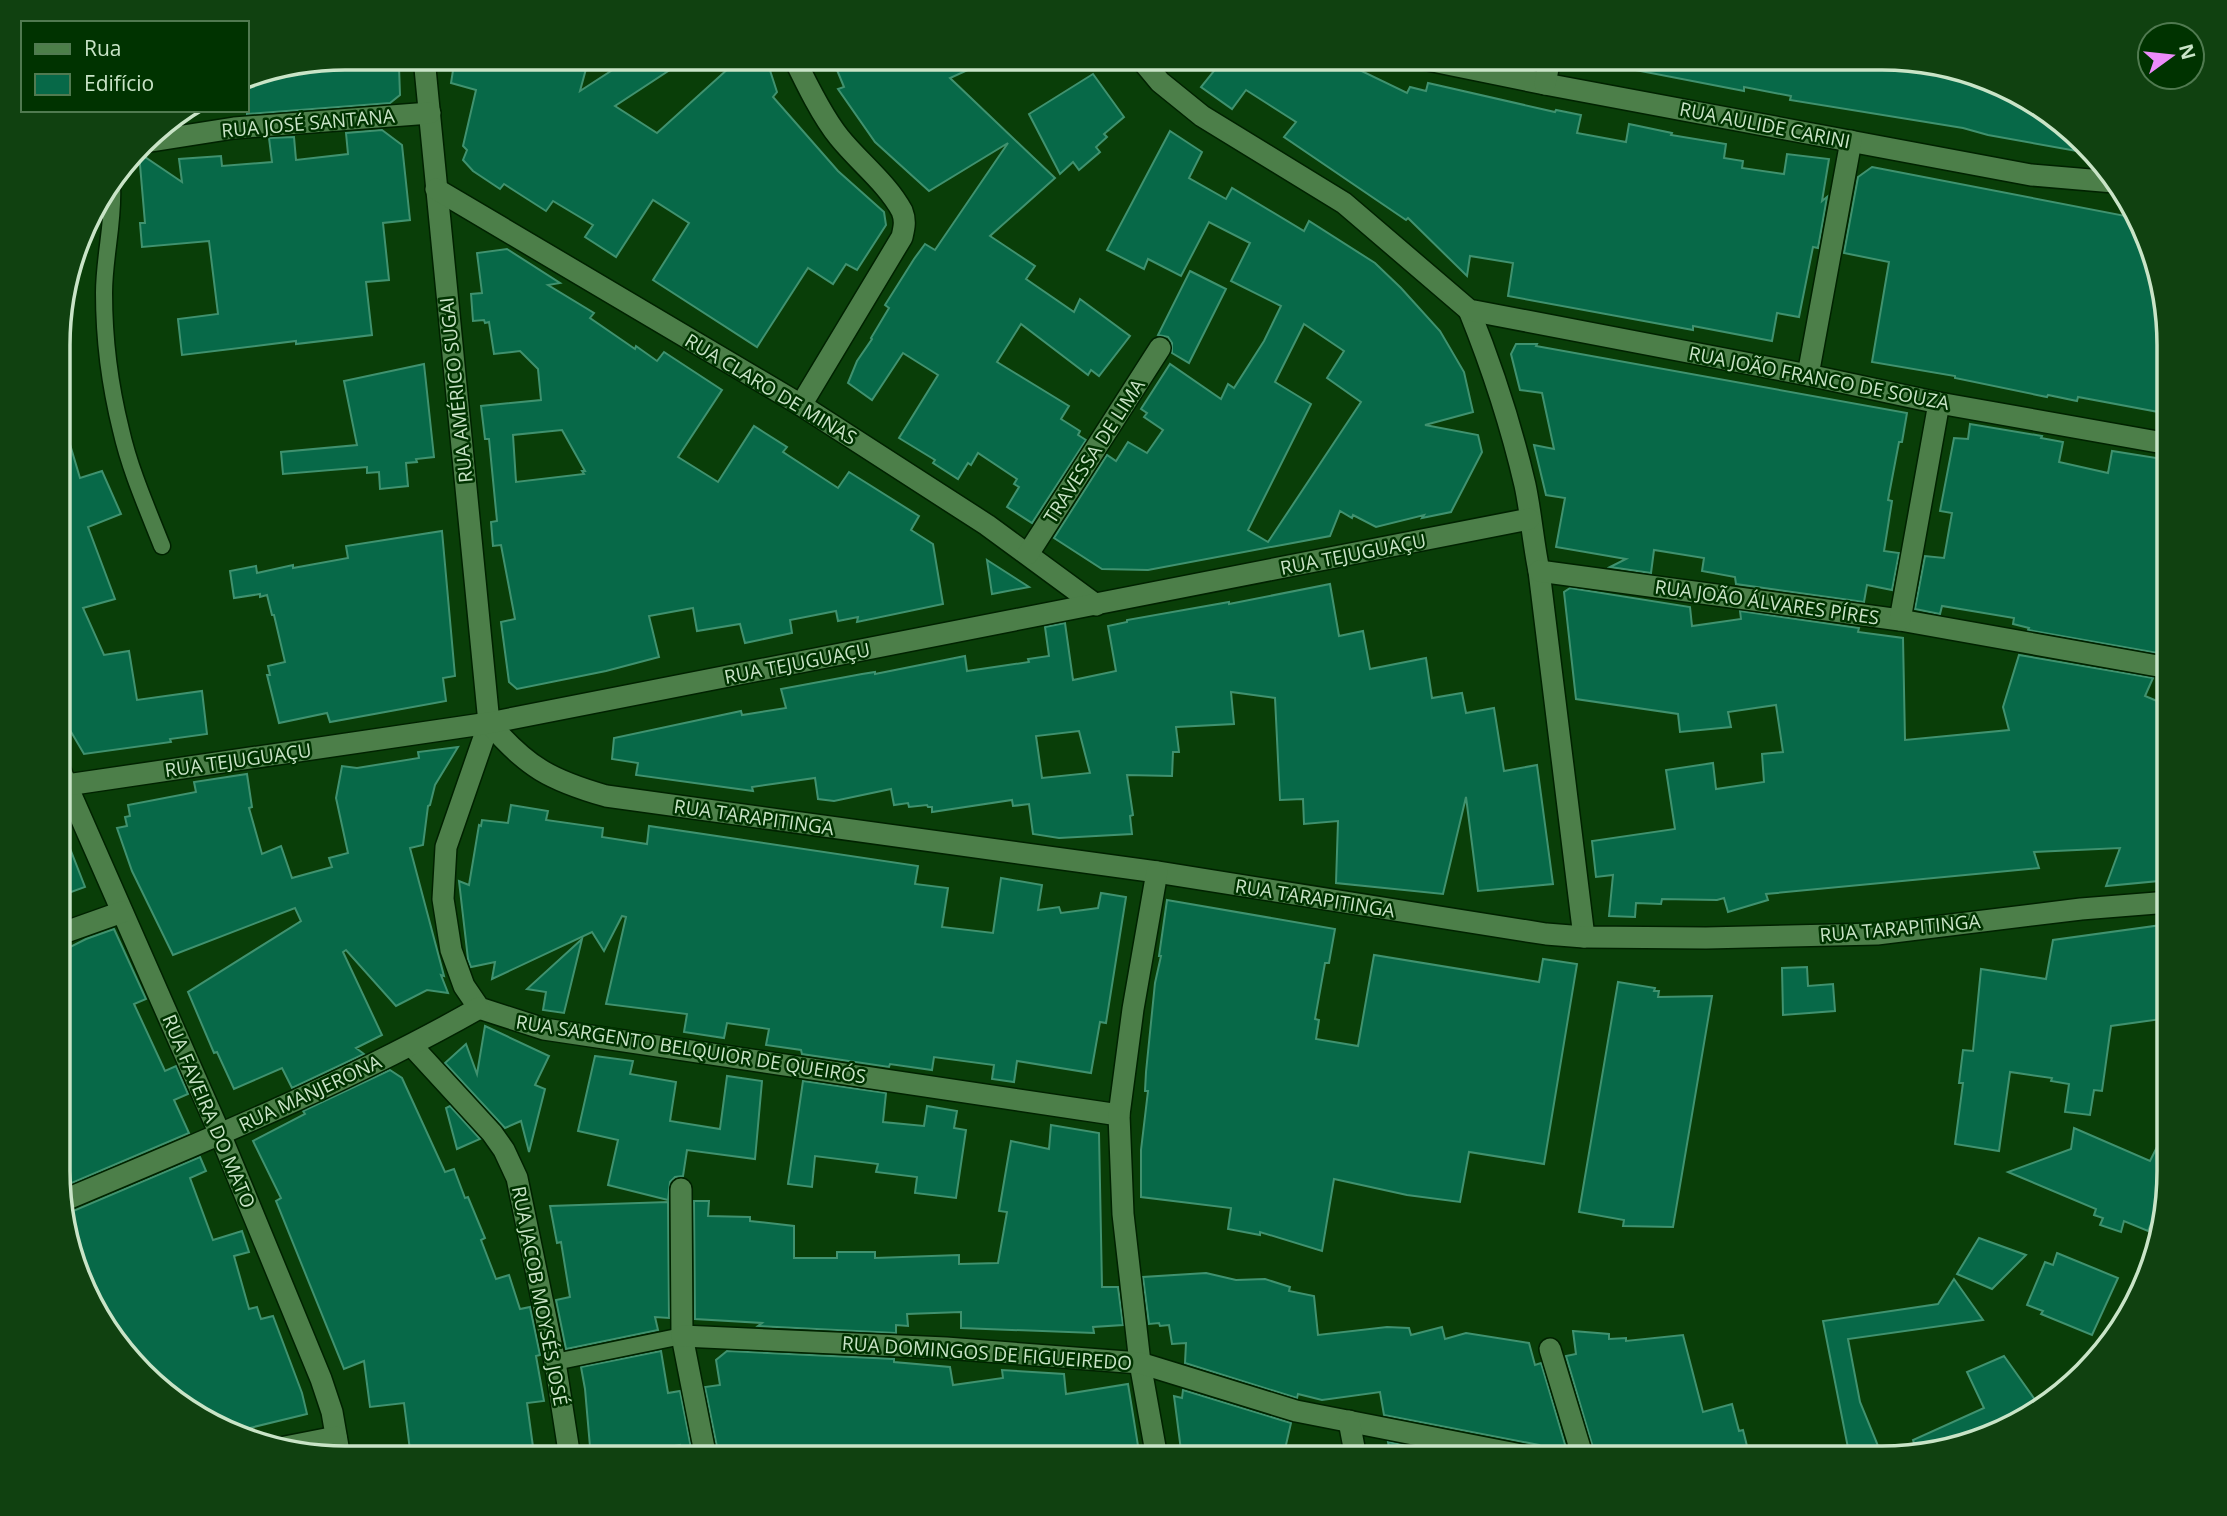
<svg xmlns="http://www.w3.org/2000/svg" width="2227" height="1516" viewBox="0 0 2227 1516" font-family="'Open Sans',sans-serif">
  <rect width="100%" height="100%" fill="#093e08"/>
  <!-- building -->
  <g fill="#076948" stroke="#40926f" stroke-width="2" fill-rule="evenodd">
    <polygon points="345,58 395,58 395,67 399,67 400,95 390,103 247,114 247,77"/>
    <polygon points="455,58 589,58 580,91 631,58 688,58 615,106 657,133 740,58 766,58 777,92 773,97 838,171 884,212 886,225 857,270 846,264 833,284 808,268 757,347 653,280 689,223 653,200 616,257 585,237 593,225 553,201 546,211 504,184 500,189 473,171 463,160 467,150 463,146 476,90 451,83"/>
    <polygon points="832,58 994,58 950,78 1055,178 990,236 1035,266 1026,279 1074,312 1080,299 1130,336 1099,376 1091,370 1088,375 1021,324 997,362 1069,406 1061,419 1080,431 1078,435 1086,440 1032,523 1007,507 1019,487 1014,484 1017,479 978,453 971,465 968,463 958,479 933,463 935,460 899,438 938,375 903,353 872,400 848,383 857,361 872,339 871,338 889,308 885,305 914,259 925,244 935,250 1008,143 929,191 875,142 838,89 844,87"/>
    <polygon points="1221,58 1306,58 1339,64 1341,61 1407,93 1410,87 1426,91 1428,83 1555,112 1556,110 1581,115 1577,133 1626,142 1629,124 1672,133 1671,135 1726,144 1724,158 1743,161 1742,168 1784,174 1787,154 1829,159 1822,201 1827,197 1818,248 1813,247 1799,317 1777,313 1772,341 1693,326 1693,330 1508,296 1513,263 1470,256 1467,276 1408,218 1406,220 1284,137 1296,122 1246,90 1232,109 1201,87 1214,71"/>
    <polygon points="1631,58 1900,58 1975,73 2056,117 2088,153 1988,135 1963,128 1790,100 1791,96 1744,87 1744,91 1630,69"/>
    <polygon points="1093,74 1124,117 1104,134 1107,137 1096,147 1100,152 1079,170 1073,162 1060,174 1029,114"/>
    <polygon points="382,130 402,145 410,220 383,223 389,280 366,282 372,335 296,344 296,341 182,355 178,319 218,314 209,241 142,247 140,223 145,223 139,153 182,182 179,159 221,156 222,166 272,162 269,138 294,137 296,160 348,154 346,133"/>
    <path d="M1170 131 1202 152 1189 178 1226 199 1232 188 1304 231 1309 221 1375 263 1401 288 1440 331 1464 372 1473 412 1425 425 1478 435 1482 452 1451 512 1422 518 1424 515 1376 527 1353 515 1352 518 1340 511 1330 536 1148 570 1102 569 1054 538 1107 455 1116 461 1128 442 1147 453 1163 430 1144 417 1147 413 1141 409 1170 364 1221 399 1228 384 1234 388 1264 341 1281 306 1231 281 1250 243 1209 222 1181 276 1148 259 1144 269 1107 250ZM1304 324 1344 351 1327 378 1361 402 1268 542 1248 530 1311 404 1275 382Z"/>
    <polygon points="1872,167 2136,218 2169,327 2169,414 2078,397 2077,401 2048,395 2047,397 1955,378 1955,376 1872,362 1889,262 1844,253 1858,177"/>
    <path d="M507 249 560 283 548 285 594 313 590 318 635 349 636 346 657 361 664 352 722 390 678 457 718 482 754 426 787 447 783 452 838 488 849 472 919 516 911 530 933 544 943 604 857 622 858 617 838 621 836 611 790 620 792 633 745 643 740 624 697 631 693 608 649 616 659 657 606 671 517 689 509 682 501 622 515 619 501 545 493 546 491 522 497 521 489 439H485L481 406 541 400 538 369 520 351 494 354 489 322 485 323 484 320 473 321 471 294 482 293 477 253ZM562 430 585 471H582L584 474 516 482 513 435Z"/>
    <polygon points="1190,271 1226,289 1189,363 1172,353 1172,343 1168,337 1158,335"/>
    <polygon points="1516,344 1537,344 1536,346 1907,413 1902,442 1899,442 1888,500 1892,501 1884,551 1899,553 1892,590 1867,585 1864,602 1736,584 1735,577 1702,571 1704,558 1654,550 1651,573 1610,567 1626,559 1556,547 1565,498 1546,495 1534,445 1554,449 1542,393 1520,390 1511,354"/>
    <polygon points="424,364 434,457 416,459 417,462 406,463 408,486 380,489 379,472 367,473 367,467 283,474 281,452 357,445 344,381"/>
    <polygon points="1970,424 2042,436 2041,438 2063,442 2059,462 2108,473 2112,451 2169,460 2169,497 2157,556 2169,557 2169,655 2028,630 2029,628 2013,624 2014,618 1942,606 1940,614 1915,609 1925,556 1944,558 1952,513 1940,511 1954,438 1968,439"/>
    <polygon points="66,431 80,478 102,471 121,514 88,527 115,599 83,608 104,655 129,651 137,700 202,691 207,734 170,739 171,742 84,754 60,713 60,432"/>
    <polygon points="442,531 455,676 443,678 446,701 330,722 327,713 279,723 267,675 270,675 268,666 285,662 274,615 272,615 267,595 260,597 260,594 234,598 230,571 256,566 257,573 293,565 293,568 348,558 346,546"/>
    <polygon points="987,560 1029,587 992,594"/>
    <path d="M1330 584 1339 636 1363 631 1370 669 1426 658 1432 698 1462 693 1466 713 1494 708 1504 771 1537 765 1553 884 1478 891 1466 797 1443 894 1336 883 1338 821 1304 824 1303 799 1280 800 1275 698 1231 692 1234 724 1176 727 1179 752H1173L1172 776 1127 775 1133 815 1130 816 1132 834 1059 838 1033 834 1029 804 1013 806 1012 800 932 812V807H928L927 805 909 807 908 803 894 805 891 789 834 801 818 799 815 778 752 787 753 791 636 775 638 763 612 759 614 738 741 711 742 715 786 708 781 689 862 674 875 672V674L965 656 967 671 1029 662 1028 659 1049 656 1045 627 1065 623 1073 680 1116 671 1108 626 1127 622V620L1229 602V604ZM1079 731 1090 773 1042 778 1036 736Z"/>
    <polygon points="1570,588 1690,607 1692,626 1741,619 1740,611 1859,628 1858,632 1903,638 1905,740 2009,730 2003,707 2019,655 2153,678 2145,696 2169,706 2169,743 2165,751 2169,753 2169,880 2106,886 2120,848 2034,852 2039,868 1766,894 1768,900 1728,912 1724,898 1717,900 1662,899 1661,904 1636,903 1635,917 1609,916 1613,875 1596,877 1592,841 1675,829 1666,770 1713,763 1716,789 1764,782 1762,754 1783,752 1776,705 1728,712 1731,727 1680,732 1678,714 1576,699 1564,592"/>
    <polygon points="458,747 435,785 430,805 428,806 423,845 410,848 444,976 441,975 448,993 427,990 396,1006 346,950 343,952 382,1035 356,1048 364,1054 292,1088 282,1068 234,1089 217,1052 214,1053 188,992 301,921 295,908 173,955 132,871 117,828 127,826 125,817 130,816 128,805 196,792 194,782 247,774 252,807 249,808 262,854 281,846 292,878 332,867 329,858 348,853 336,798 342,766 357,768 419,758 418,752"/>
    <polygon points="511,805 548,811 546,820 603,828 602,837 647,844 649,826 918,866 915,884 948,888 942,927 993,933 1001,878 1042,885 1038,910 1059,907 1061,913 1098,908 1101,893 1126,897 1106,1023 1100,1022 1091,1073 1017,1061 1014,1082 992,1079 994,1065 934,1057 932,1070 890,1064 889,1067 802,1054 801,1050 766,1045 769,1029 727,1023 724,1038 684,1032 687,1014 606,1004 626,917 622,916 604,951 592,932 492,979 495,962 471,967 468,959 459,881 469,885 479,825 481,826 482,820 508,823"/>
    <polygon points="60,828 62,828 85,887 60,896"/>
    <polygon points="1167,900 1335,929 1329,963 1325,963 1315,1019 1319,1020 1316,1039 1358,1046 1374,955 1539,982 1543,959 1577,964 1544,1164 1469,1152 1460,1202 1407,1195 1334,1179 1322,1251 1260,1232 1260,1235 1228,1229 1231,1208 1141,1197 1141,1150 1148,1091 1145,1091 1146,1072 1155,983 1161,956 1159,956"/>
    <polygon points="2169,924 2169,1018 2111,1026 2102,1091 2094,1090 2090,1115 2065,1112 2069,1084 2051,1081 2052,1078 2010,1072 1999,1151 1955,1144 1963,1083 1959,1083 1963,1050 1973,1051 1981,969 2046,979 2053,940"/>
    <polygon points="114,929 146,999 134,1004 165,1071 176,1066 188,1094 174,1100 189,1133 60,1188 60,952 86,939"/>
    <polygon points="582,939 564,1013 543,1010 546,992 527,989"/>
    <polygon points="1807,967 1808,986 1833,984 1835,1011 1783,1015 1782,968"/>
    <polygon points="1618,982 1655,988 1654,991 1659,991 1658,997 1712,996 1673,1227 1623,1226 1624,1220 1579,1212"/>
    <polygon points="485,1026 549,1056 535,1085 545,1089 529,1152 521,1121 505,1128 445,1063 466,1044 477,1074"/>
    <polygon points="595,1056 633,1061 630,1074 676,1082 670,1121 720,1129 727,1076 762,1081 755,1159 687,1150 683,1176 675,1177 670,1182 668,1200 608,1185 618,1140 578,1131"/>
    <polygon points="390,1070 402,1078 445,1172 454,1169 465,1198 468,1197 485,1238 481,1240 496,1279 509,1275 520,1309 530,1307 540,1355 536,1356 544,1401 527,1403 534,1454 510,1458 411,1458 404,1403 370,1407 364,1361 344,1369 276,1201 281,1198 253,1141 305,1114 303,1111"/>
    <polygon points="803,1081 886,1093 883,1122 924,1126 927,1106 957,1111 954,1128 966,1130 956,1198 915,1193 917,1177 876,1172 878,1164 815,1156 812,1187 788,1184"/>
    <polygon points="450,1106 480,1139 457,1149 446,1108"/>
    <polygon points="2169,1123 2168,1191 2164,1213 2157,1210 2148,1231 2124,1221 2121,1232 2100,1225 2103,1218 2094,1215 2096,1209 2008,1172 2071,1149 2074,1128 2150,1161"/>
    <polygon points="1051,1125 1099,1133 1102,1287 1118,1287 1123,1325 1093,1327 1094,1333 961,1328 961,1312 907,1314 908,1326 896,1325 896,1333 758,1326 762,1323 695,1319 694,1201 709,1201 708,1216 750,1217 750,1221 794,1226 794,1258 837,1258 837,1252 875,1252 875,1258 959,1255 959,1264 998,1263 1007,1212 999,1211 1011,1141 1049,1149"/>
    <polygon points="200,1157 206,1171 190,1178 213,1240 242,1231 249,1252 234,1256 249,1309 257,1307 261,1319 273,1316 302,1393 307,1414 233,1432 171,1399 96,1315 71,1241 76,1239 66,1214"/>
    <polygon points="668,1202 669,1318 655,1317 658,1330 566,1349 556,1300 570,1297 561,1242 557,1243 550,1206"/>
    <polygon points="1979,1238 2026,1255 1992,1289 1957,1274"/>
    <polygon points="2057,1253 2118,1278 2092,1335 2041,1314 2043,1311 2027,1305 2045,1262 2053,1265"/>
    <polygon points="1206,1273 1236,1280 1265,1279 1290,1287 1289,1291 1314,1296 1318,1335 1387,1327 1409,1328 1411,1335 1442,1327 1445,1339 1466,1333 1529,1343 1535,1365 1541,1363 1569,1458 1549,1458 1545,1449 1539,1445 1384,1415 1380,1392 1322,1400 1298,1394 1297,1398 1185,1363 1186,1343 1172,1344 1169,1325 1160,1326 1159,1323 1149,1324 1143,1277"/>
    <polygon points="1954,1279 1983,1320 1848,1339 1860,1402 1883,1458 1850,1458 1823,1321 1938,1304"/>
    <polygon points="1573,1331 1609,1334 1609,1339 1626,1338 1626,1341 1683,1335 1703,1412 1732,1404 1739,1431 1743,1430 1750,1458 1596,1458 1566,1356 1576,1354"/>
    <polygon points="661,1351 668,1393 680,1391 693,1458 683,1458 680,1445 610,1458 591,1458 585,1389 581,1367"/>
    <polygon points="727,1351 894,1359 894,1362 950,1367 953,1385 1003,1378 1002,1370 1064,1374 1066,1394 1128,1384 1140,1458 803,1458 803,1455 780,1458 748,1458 747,1454 719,1457 705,1387 720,1385 716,1360"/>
    <polygon points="2004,1356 2038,1404 2009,1428 1916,1450 1913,1440 1984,1408 1967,1372"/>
    <polygon points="1183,1390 1291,1423 1283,1458 1182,1458 1174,1396 1182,1398"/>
    <polygon points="1388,1442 1468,1458 1391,1458"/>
  </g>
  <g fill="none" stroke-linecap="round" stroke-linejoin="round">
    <!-- service casing -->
    <g stroke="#020" stroke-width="19">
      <g id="service">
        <path d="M112 186C114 222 104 257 104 293 104 339 110 386 121 430 130 470 147 508 162 546"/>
        <polyline points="555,1362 682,1336"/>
      </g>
    </g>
    <!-- minor casing -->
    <g stroke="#020" stroke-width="24">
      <g id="minor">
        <polyline points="424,58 489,723 446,847 443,899 451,950 464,986 479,1008 544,1029 1119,1115"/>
        <path d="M794 58C806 83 822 116 839 137 859 162 887 183 902 211 906 221 904 228 902 237L801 405"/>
        <polyline points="1418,58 1545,84 2031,175 2114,182"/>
        <polyline points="1545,84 1550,58"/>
        <polyline points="145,142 234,128 430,113"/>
        <polyline points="436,189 801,405 987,525 1096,605"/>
        <path d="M1469 310C1492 367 1511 425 1525 485 1531 513 1533 542 1539 571L1584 937"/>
        <polyline points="1808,375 1851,141"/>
        <polyline points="1028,554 1160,348"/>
        <polyline points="1539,571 1900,620 2169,668"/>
        <polyline points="1900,620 1939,403"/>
        <path d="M489 723C527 767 550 780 606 796L1157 872 1546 934 1584 937 1706 938 1877 934 2081 909 2169 902"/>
        <polyline points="60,770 220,1134 321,1379 332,1412 340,1458"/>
        <polyline points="60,786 489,723 1529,519"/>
        <polyline points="1157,872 1133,1009 1119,1115 1123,1214 1140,1363 1157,1458"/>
        <polyline points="60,934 122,912"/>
        <polyline points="412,1046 492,1133 504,1150 517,1178 555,1362 570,1458"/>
        <polyline points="681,1189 682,1336 706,1458"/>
        <path d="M60 1202C202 1142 345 1084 479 1008"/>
        <polyline points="682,1336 946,1348 1140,1363 1296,1411 1536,1458"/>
        <polyline points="1550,1349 1583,1458"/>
        <polyline points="1349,1421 1356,1458"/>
        <polyline points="280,1448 336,1437"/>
      </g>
    </g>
    <!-- tertiary casing -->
    <g stroke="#020" stroke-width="24">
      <polyline id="tertiary" points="1140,58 1160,82 1202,116 1344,203 1469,310 1808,375 1939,403 2169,444"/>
    </g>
    <!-- service -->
    <use href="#service" stroke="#4c7f49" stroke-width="16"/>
    <!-- minor -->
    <use href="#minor" stroke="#4c7f49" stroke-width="21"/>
    <!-- tertiary -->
    <use href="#tertiary" stroke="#4c7f49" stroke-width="21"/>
  </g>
  <g text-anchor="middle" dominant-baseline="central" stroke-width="5" stroke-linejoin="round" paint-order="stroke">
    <!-- street labels -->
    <g font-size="19" fill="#c9e4c7" stroke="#030">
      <text transform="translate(308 123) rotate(-5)">RUA JOSÉ SANTANA</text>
      <text transform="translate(1765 125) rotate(11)">RUA AULIDE CARINI</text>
      <text transform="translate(1819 378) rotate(11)">RUA JOÃO FRANCO DE SOUZA</text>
      <text transform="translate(771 389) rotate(31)">RUA CLARO DE MINAS</text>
      <text transform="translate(456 390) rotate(-96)">RUA AMÉRICO SUGAI</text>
      <text transform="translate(1094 451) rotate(-57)">TRAVESSA DE LIMA</text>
      <text transform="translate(1353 554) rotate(-11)">RUA TEJUGUAÇU</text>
      <text transform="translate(1767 602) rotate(8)">RUA JOÃO ÁLVARES PÍRES</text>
      <text transform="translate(797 663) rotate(-11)">RUA TEJUGUAÇU</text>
      <text transform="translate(238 760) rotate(-8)">RUA TEJUGUAÇU</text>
      <text transform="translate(754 817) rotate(8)">RUA TARAPITINGA</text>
      <text transform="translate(1315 898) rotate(9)">RUA TARAPITINGA</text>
      <text transform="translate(1900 928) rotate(-5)">RUA TARAPITINGA</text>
      <text transform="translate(691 1049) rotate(9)">RUA SARGENTO BELQUIOR DE QUEIRÓS</text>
      <text transform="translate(310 1093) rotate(-25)">RUA MANJERONA</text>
      <text transform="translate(209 1111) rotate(67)">RUA FAVEIRA DO MATO</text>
      <text transform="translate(540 1296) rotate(79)">RUA JACOB MOYSÉS JOSÉ</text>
      <text transform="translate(987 1353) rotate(4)">RUA DOMINGOS DE FIGUEIREDO</text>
    </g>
  </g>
  <!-- crop -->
  <path d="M0 0H2227V1516H0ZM345 70H1882A275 275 0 0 1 2157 345V1171A275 275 0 0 1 1882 1446H345A275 275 0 0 1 70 1171V345A275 275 0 0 1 345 70Z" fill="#104110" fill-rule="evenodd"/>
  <path fill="none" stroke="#c9e4c7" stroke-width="3.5" d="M345 70H1882A275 275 0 0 1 2157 345V1171A275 275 0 0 1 1882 1446H345A275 275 0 0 1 70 1171V345A275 275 0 0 1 345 70Z"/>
  <!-- legend -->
  <rect x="21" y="21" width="228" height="91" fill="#003300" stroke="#507a50" stroke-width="2"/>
  <rect x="35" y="44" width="35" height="10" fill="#4c7f49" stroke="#507a50" stroke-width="2"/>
  <text x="84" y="56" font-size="21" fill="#c9e4c7">Rua</text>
  <rect x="35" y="74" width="35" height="21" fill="#076948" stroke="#507a50" stroke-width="2"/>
  <text x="84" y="91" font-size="21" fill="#c9e4c7">Edifício</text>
  <!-- north arrow -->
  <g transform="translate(2171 56) rotate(75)"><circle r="33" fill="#003300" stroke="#507a50" stroke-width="2"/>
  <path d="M0-5L12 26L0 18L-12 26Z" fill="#ed8cfa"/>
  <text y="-10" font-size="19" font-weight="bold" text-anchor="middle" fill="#c9e4c7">N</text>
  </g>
</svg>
